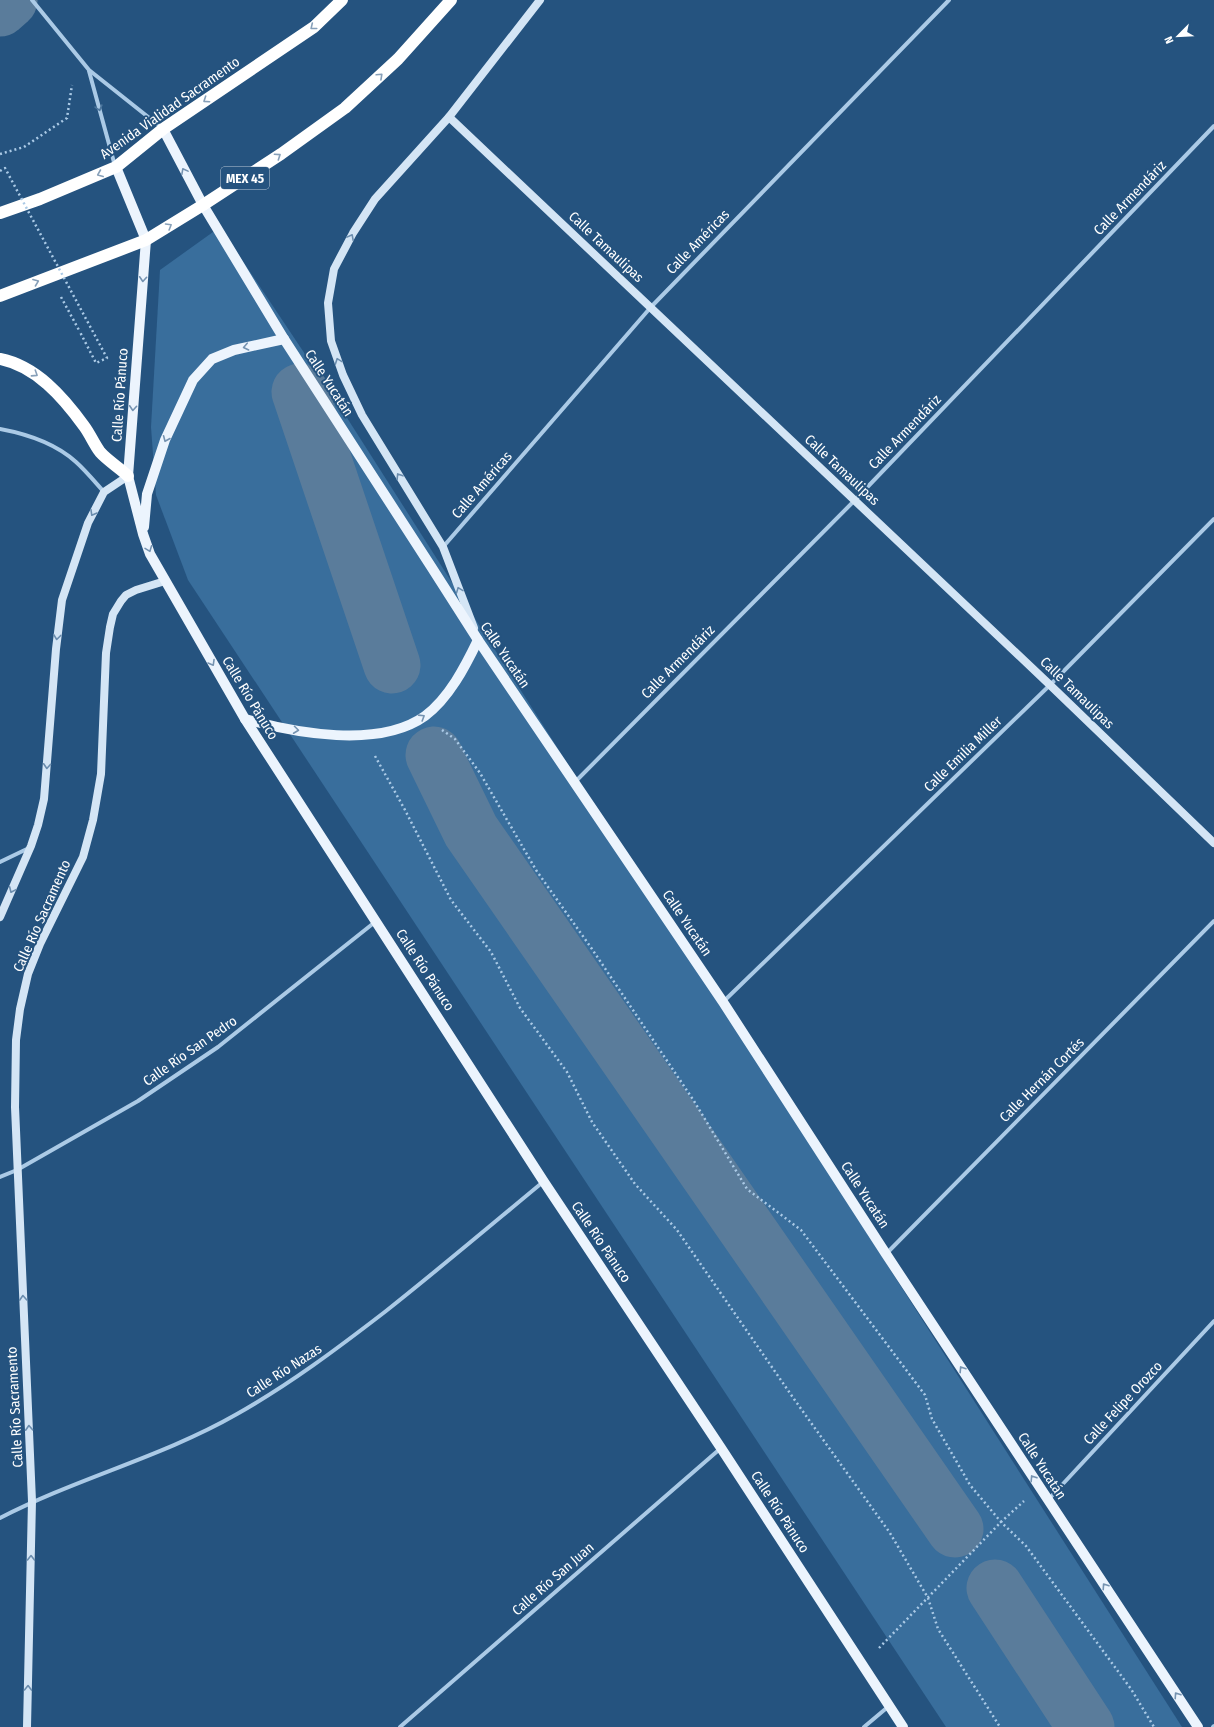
<svg xmlns="http://www.w3.org/2000/svg" width="1214" height="1727" viewBox="0 0 1214 1727" font-family="'Fira Sans Condensed',sans-serif">
  <rect width="100%" height="100%" fill="#25537f"/>
  <!-- green -->
  <polygon fill="#396e9c" points="220,227 335,399 1182,1727 946,1727 188,580 156,495 151,427 160,270"/>
  <g fill="none" stroke-linecap="round" stroke-linejoin="round">
    <!-- river -->
    <g stroke="#5a7c9b" stroke-width="57">
      <polyline points="0,8 9,0"/>
      <polyline points="300,392 392,665"/>
      <polyline points="434,755 471,831 955,1529"/>
      <polyline points="995,1588 1086,1727"/>
    </g>
    <!-- path -->
    <g stroke="#abcae6" stroke-width="2.5" stroke-dasharray="2 3" stroke-linecap="butt">
      <polyline points="0,154 24,147 67,118 72,85"/>
      <polyline points="61,297 80,332"/>
      <polyline points="442,730 455,739 480,773 536,870 592,949 694,1101 747,1189 801,1230 925,1395 932,1419 970,1485 1001,1522 1026,1546 1131,1689 1154,1727"/>
      <polyline points="375,756 405,810 451,900 491,952 520,1008 567,1072 592,1122 635,1184 677,1230 794,1399 890,1533 928,1598 938,1629 1000,1727"/>
      <polyline points="879,1648 1001,1522 1024,1501"/>
    </g>
    <!-- street -->
    <g stroke="#abcae6" stroke-width="4">
      <polyline points="32,0 89,70 162,128"/>
      <polyline points="89,71 115,166"/>
      <path d="M0 429C27 434 55 443 76 462 86 471 95 482 104 492"/>
      <polyline points="443,547 651,307 949,0"/>
      <polyline points="575,782 855,500 1214,126"/>
      <polyline points="0,862 29,848"/>
      <polyline points="724,1001 1050,685 1214,519"/>
      <polyline points="0,1177 17,1170 138,1101 218,1047 375,922"/>
      <polyline points="886,1254 1214,921"/>
      <polyline points="1048,1500 1214,1321"/>
      <path d="M0 1518C77 1478 162 1457 237 1414 290 1384 338 1348 386 1311 439 1269 491 1225 543 1182"/>
      <polyline points="400,1727 721,1448"/>
      <polyline points="864,1727 889,1706"/>
      <polyline points="1213,1727 1214,1726"/>
    </g>
    <!-- secondary -->
    <g stroke="#d4e5f5" stroke-width="8">
      <polyline points="449,117 1050,685 1214,843"/>
      <polyline points="474,628 443,547 362,415 343,375 331,341 328,303 334,269 353,233 375,199 449,117 540,0"/>
      <polyline points="0,917 31,846 38,825 44,799 56,649 62,600 88,523 104,492 128,476"/>
      <polyline points="27,1727 32,1501 15,1107 16,1040 20,1009 28,974 40,944 83,857 93,820 101,774 106,653 110,627 113,614 121,601 126,595 136,590 165,581"/>
    </g>
    <!-- primary -->
    <g stroke="#ecf4fd" stroke-width="10">
      <polyline points="163,129 203,205 284,339 432,568 478,640 723,1002 886,1254 1198,1727"/>
      <polyline points="116,167 146,240 128,476 143,534 150,554 245,719 544,1182 721,1448 903,1727"/>
      <polyline points="144,527 147,494 165,440 193,380 212,359 234,350 284,339"/>
      <path d="M245 719C295 733 379 749 425 716 449 698 465 667 478 640"/>
    </g>
    <!-- highway -->
    <g stroke="#fff" stroke-width="12">
      <polyline points="0,213 40,199 116,167 163,129 314,27 342,0"/>
      <polyline points="0,296 146,240 203,205 281,154 345,108 398,59 451,0"/>
      <path d="M0 359C36 366 63 397 84 426 90 434 94 444 100 452 108 461 120 468 128 476"/>
    </g>
    <!-- path-bridge -->
    <polyline stroke="#abcae6" stroke-width="2.5" stroke-dasharray="2 3" stroke-linecap="butt" points="0,171 5,168 107,358 96,363 80,332"/>
  </g>
  <!-- one-way arrows -->
  <defs><path id="oneway-chevron" d="M-2-3.5L2.5 0L-2 3.5" fill="none" stroke-width="1.6" stroke-linecap="round" stroke-linejoin="round"/></defs>
  <g stroke="#87a0b9">
    <use href="#oneway-chevron" transform="translate(313 27) rotate(141)"/>
    <use href="#oneway-chevron" transform="translate(380 76) rotate(-43)"/>
    <use href="#oneway-chevron" transform="translate(206 100) rotate(146)"/>
    <use href="#oneway-chevron" transform="translate(278 156) rotate(-34)"/>
    <use href="#oneway-chevron" transform="translate(100 174) rotate(157)"/>
    <use href="#oneway-chevron" transform="translate(169 226) rotate(-31)"/>
    <use href="#oneway-chevron" transform="translate(36 282) rotate(-21)"/>
    <use href="#oneway-chevron" transform="translate(35 374) rotate(33)"/>
  </g>
  <use stroke="#4d779e" href="#oneway-chevron" transform="translate(99 108) rotate(74)"/>
  <g stroke="#7593b1">
    <use href="#oneway-chevron" transform="translate(184 171) rotate(-118)"/>
    <use href="#oneway-chevron" transform="translate(143 279) rotate(94)"/>
    <use href="#oneway-chevron" transform="translate(246 347) rotate(168)"/>
    <use href="#oneway-chevron" transform="translate(133 408) rotate(94)"/>
    <use href="#oneway-chevron" transform="translate(166 439) rotate(113)"/>
    <use href="#oneway-chevron" transform="translate(149 549) rotate(69)"/>
    <use href="#oneway-chevron" transform="translate(212 663) rotate(60)"/>
    <use href="#oneway-chevron" transform="translate(422 717) rotate(-32)"/>
    <use href="#oneway-chevron" transform="translate(296 730) rotate(7)"/>
    <use href="#oneway-chevron" transform="translate(962 1369) rotate(-123)"/>
    <use href="#oneway-chevron" transform="translate(1033 1478) rotate(-123)"/>
    <use href="#oneway-chevron" transform="translate(1105 1586) rotate(-124)"/>
    <use href="#oneway-chevron" transform="translate(1177 1695) rotate(-124)"/>
  </g>
  <g stroke="#6b8dae">
    <use href="#oneway-chevron" transform="translate(351 237) rotate(-62)"/>
    <use href="#oneway-chevron" transform="translate(338 361) rotate(-110)"/>
    <use href="#oneway-chevron" transform="translate(399 476) rotate(-122)"/>
    <use href="#oneway-chevron" transform="translate(93 513) rotate(120)"/>
    <use href="#oneway-chevron" transform="translate(459 590) rotate(-111)"/>
    <use href="#oneway-chevron" transform="translate(57 637) rotate(97)"/>
    <use href="#oneway-chevron" transform="translate(47 766) rotate(94)"/>
    <use href="#oneway-chevron" transform="translate(12 890) rotate(114)"/>
    <use href="#oneway-chevron" transform="translate(23 1298) rotate(-93)"/>
    <use href="#oneway-chevron" transform="translate(29 1428) rotate(-93)"/>
    <use href="#oneway-chevron" transform="translate(31 1558) rotate(-89)"/>
    <use href="#oneway-chevron" transform="translate(28 1688) rotate(-89)"/>
  </g>
  <g text-anchor="middle" dominant-baseline="central" stroke-width="4" stroke-linejoin="round" paint-order="stroke">
    <!-- shield labels -->
    <rect fill="#25537f" stroke="#becbd9" stroke-width="1" x="221" y="167" width="48" height="22" rx="3"/>
    <g font-size="13" font-weight="bold" fill="#fff">
      <text x="245" y="178">MEX 45</text>
    </g>
    <!-- street labels -->
    <g font-size="14" fill="#fff" stroke="#25537f">
      <text transform="translate(170 108) rotate(-35)">Avenida Vialidad Sacramento</text>
      <text transform="translate(1130 198) rotate(-46)">Calle Armendáriz</text>
      <text transform="translate(698 242) rotate(-46)">Calle Américas</text>
      <text transform="translate(606 247) rotate(43)">Calle Tamaulipas</text>
      <text transform="translate(329 383) rotate(57)">Calle Yucatán</text>
      <text transform="translate(120 395) rotate(-86)">Calle Río Pánuco</text>
      <text transform="translate(905 432) rotate(-46)">Calle Armendáriz</text>
      <text transform="translate(842 470) rotate(43)">Calle Tamaulipas</text>
      <text transform="translate(482 485) rotate(-49)">Calle Américas</text>
      <text transform="translate(505 655) rotate(56)">Calle Yucatán</text>
      <text transform="translate(678 662) rotate(-45)">Calle Armendáriz</text>
      <text transform="translate(1077 693) rotate(44)">Calle Tamaulipas</text>
      <text transform="translate(250 698) rotate(59)">Calle Río Pánuco</text>
      <text transform="translate(963 754) rotate(-44)">Calle Emilia Miller</text>
      <text transform="translate(42 916) rotate(-66)">Calle Río Sacramento</text>
      <text transform="translate(687 923) rotate(56)">Calle Yucatán</text>
      <text transform="translate(425 970) rotate(57)">Calle Río Pánuco</text>
      <text transform="translate(190 1051) rotate(-35)">Calle Río San Pedro</text>
      <text transform="translate(1042 1080) rotate(-45)">Calle Hernán Cortés</text>
      <text transform="translate(865 1195) rotate(57)">Calle Yucatán</text>
      <text transform="translate(601 1242) rotate(56)">Calle Río Pánuco</text>
      <text transform="translate(284 1371) rotate(-33)">Calle Río Nazas</text>
      <text transform="translate(1123 1403) rotate(-47)">Calle Felipe Orozco</text>
      <text transform="translate(15 1407) rotate(-93)">Calle Río Sacramento</text>
      <text transform="translate(1042 1466) rotate(57)">Calle Yucatán</text>
      <text transform="translate(780 1512) rotate(57)">Calle Río Pánuco</text>
      <text transform="translate(553 1579) rotate(-41)">Calle Río San Juan</text>
    </g>
  </g>
  <!-- north arrow -->
  <g transform="translate(1178 36) rotate(246)" stroke="#25537f" stroke-width="3" paint-order="stroke">
  <path d="M0-3L7 15L0 10L-7 15Z" fill="#ffffff"/>
  <text y="-6" font-size="11" font-weight="bold" text-anchor="middle" fill="#ffffff">N</text>
  </g>
</svg>
